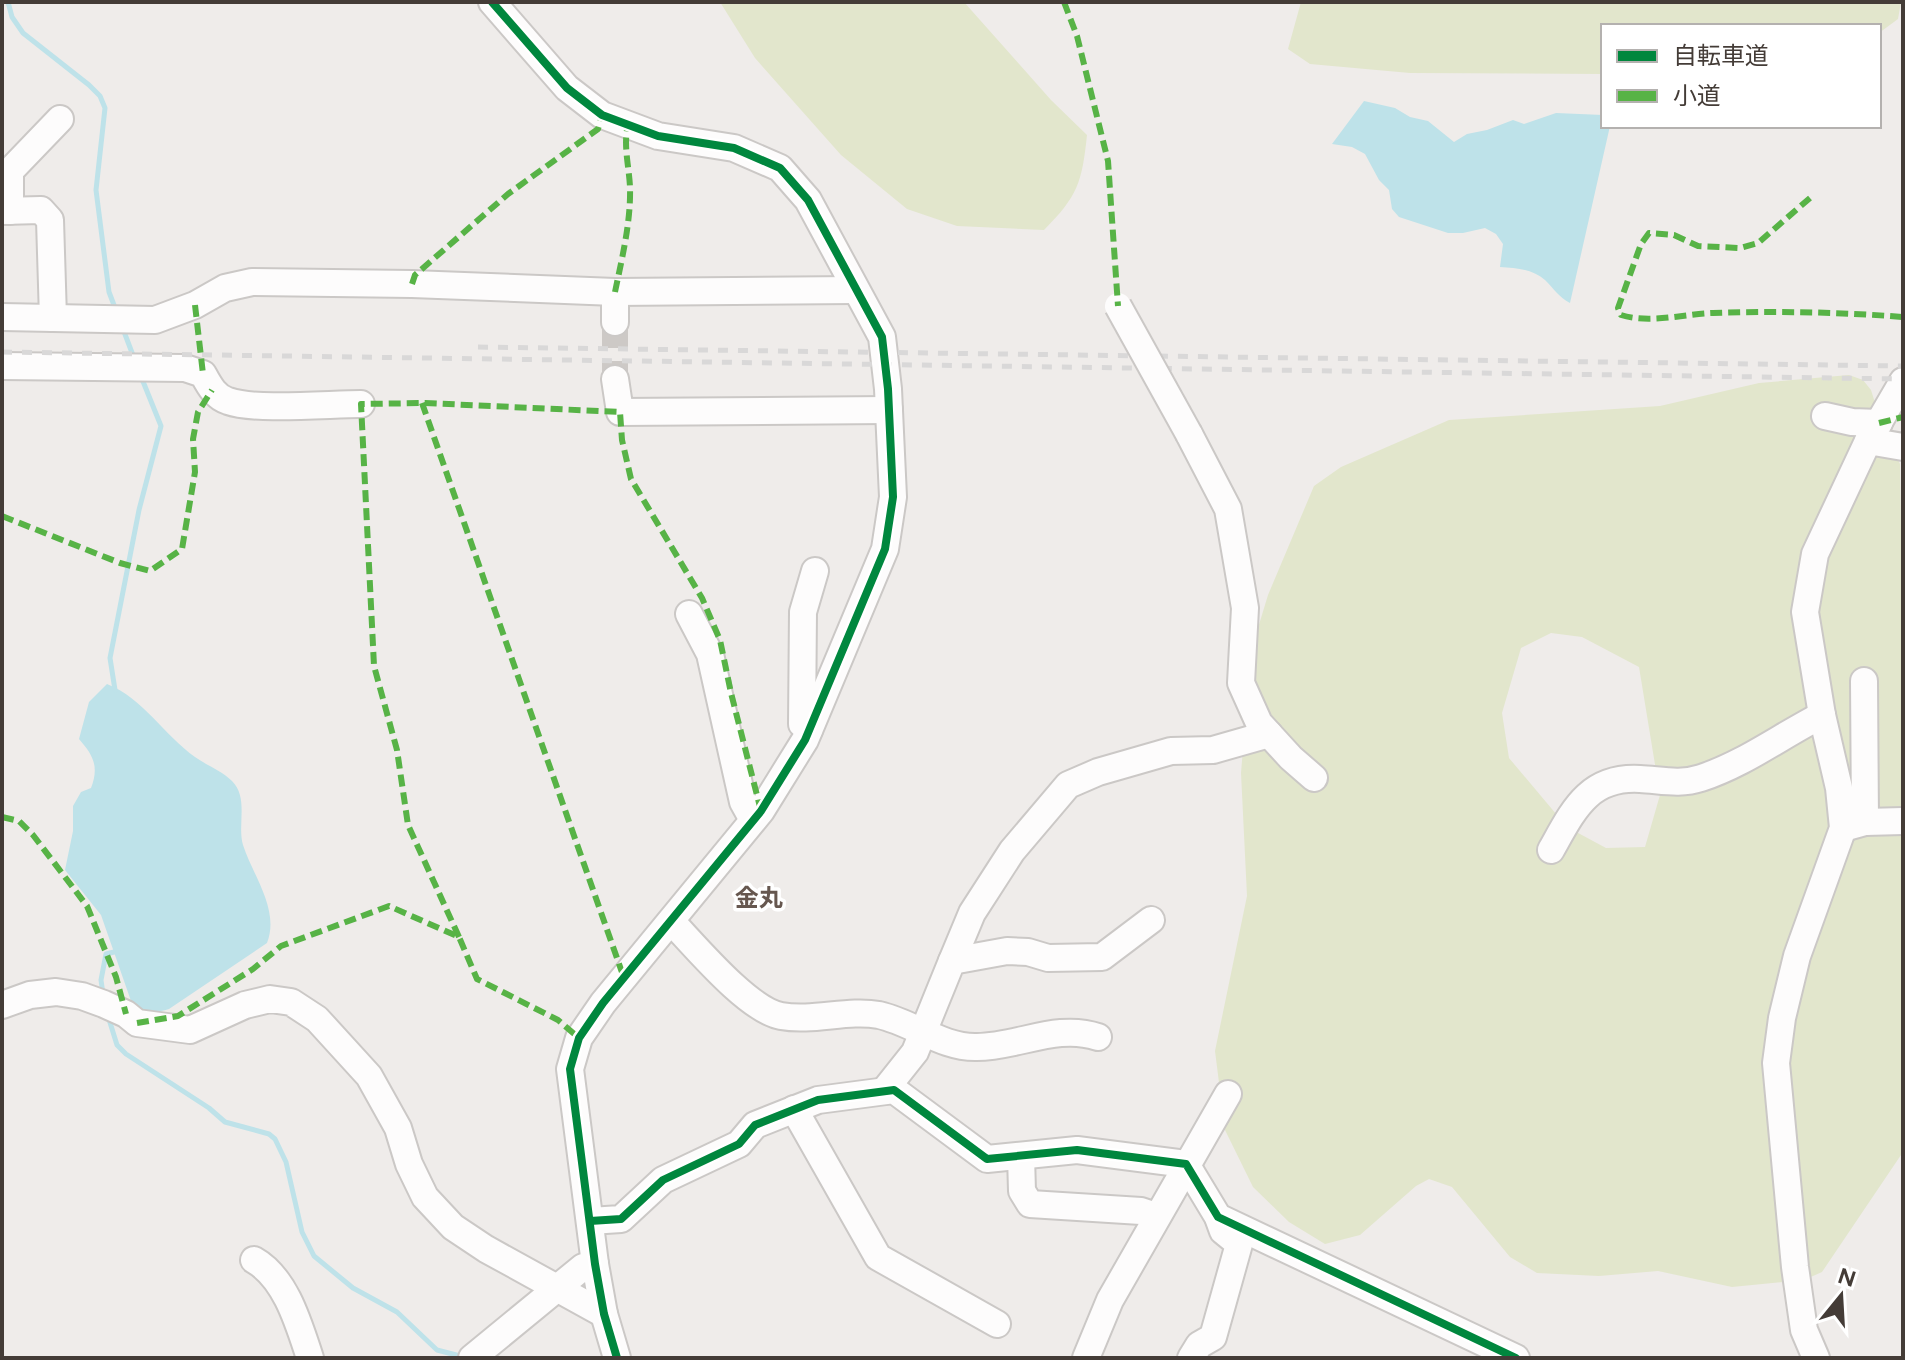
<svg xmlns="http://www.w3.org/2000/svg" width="1905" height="1360" viewBox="0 0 1905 1360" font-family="Figtree,'Noto Sans JP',sans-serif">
  <rect width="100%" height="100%" fill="#efecea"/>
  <!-- green -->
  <g fill="#e2e6cc" fill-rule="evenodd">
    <path d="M720 2H964L1051 100 1087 135C1082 182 1078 196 1044 230L957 226 907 209 841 155 755 58Z"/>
    <polygon points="1301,2 1901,2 1898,19 1879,33 1879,26 1603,26 1603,74 1410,73 1310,64 1288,49"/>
    <path d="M1849 375 1863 380 1871 390 1883 428 1900 464 1901 530 1903 532V1152L1822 1272 1804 1280 1732 1287 1658 1271 1599 1276 1537 1273 1510 1257 1452 1187 1429 1179 1416 1186 1360 1235 1325 1244 1289 1222 1253 1187 1225 1130 1215 1051 1247 896 1241 773 1251 651 1268 595 1314 486 1341 467 1449 420 1660 406 1759 383ZM1551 633 1582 637 1639 667 1660 795 1645 847 1606 848 1567 827 1509 758 1502 713 1521 648Z"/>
  </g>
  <!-- water -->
  <g fill="#bee2e9">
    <path d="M1364 101 1395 108 1410 117 1428 121 1454 142 1467 134 1487 130 1513 120 1524 124 1556 113 1603 115V126H1610L1570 303C1559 297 1554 289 1545 280 1532 269 1516 268 1500 267L1503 244 1496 234 1485 228 1463 233H1448L1399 217 1392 209 1389 190 1379 180 1365 154 1352 147 1332 144Z"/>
    <path d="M107 684C143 698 164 735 195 757 206 765 222 771 232 781 249 798 237 825 243 845 253 876 280 910 267 943L169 1009C153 1014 144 1013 131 1001L101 915 65 870 73 831V806L81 792 91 788C99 767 94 756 79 739L89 702Z"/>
  </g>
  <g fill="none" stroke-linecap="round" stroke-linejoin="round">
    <!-- stream -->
    <g stroke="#bee2e9" stroke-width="5">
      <polyline points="8,2 12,17 23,33 89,85 100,96 105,108 96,190 109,292 117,313"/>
      <polyline points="123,329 134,358"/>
      <polyline points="115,690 110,658 139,510 161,426 140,374"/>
      <polyline points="103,994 101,980 106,954 118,951"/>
      <polyline points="108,1016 117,1045 126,1054 209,1108 225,1122 269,1134 275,1139 286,1162 302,1232 314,1256 353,1288 397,1312 437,1350 464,1357"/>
    </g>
    <!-- minor-tunnel -->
    <polyline stroke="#cdc9c6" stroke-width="26" stroke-dasharray="26 13" stroke-linecap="butt" points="615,322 615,379"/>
    <!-- minor casing -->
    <g stroke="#cbc8c6" stroke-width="30">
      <g id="minor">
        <polyline points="492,2 567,88 602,115 658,136 734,148 780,168 808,200 882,337 888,389 893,497 885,549 805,740 761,811 603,1003 579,1038 570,1069 595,1264 604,1314 617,1358"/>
        <polyline points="2,211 41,210 50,220 53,318"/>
        <polyline points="10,211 10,171 60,119"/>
        <polyline points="2,317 155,320 195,305 225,288 252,282 412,284 615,292 855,290"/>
        <polyline points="615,322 615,292"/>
        <path d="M2 366 185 368 203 374C209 385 215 397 228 401 256 411 329 404 361 404"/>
        <polyline points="615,379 620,412 889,410"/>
        <polyline points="1825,416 1852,422 1879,423"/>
        <polyline points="1189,434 1228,509 1245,608 1241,683 1259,723 1291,758 1314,778"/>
        <polyline points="1868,441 1903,447"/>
        <polyline points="689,614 710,654 743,802 753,820"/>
        <polyline points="1864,681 1865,822"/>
        <polyline points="809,730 802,724 803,612 815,571"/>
        <polyline points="1847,827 1865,822 1903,821"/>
        <path d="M1551 850C1573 811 1588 776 1640 779 1661 780 1680 785 1701 778 1744 764 1781 736 1822 715"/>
        <path d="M671 921C695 946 748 1010 781 1016 813 1022 848 1009 879 1015 914 1023 942 1048 977 1047 1018 1047 1057 1023 1098 1037"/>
        <polyline points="952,961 972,913 1012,851 1068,785 1098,772 1171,751 1213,750 1269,734"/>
        <polyline points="2,1005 30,995 56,992 82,996 104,1004 126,1014 137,1023 190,1030 245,1005 270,999 291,1002 317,1019 369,1076 398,1128 409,1164 425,1197 453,1227 486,1249 604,1314"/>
        <polyline points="884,1091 915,1052 952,961 1007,951 1028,952 1048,958 1102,957 1151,920"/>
        <polyline points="794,1109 878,1257 997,1324"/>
        <polyline points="1021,1156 1022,1191 1030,1204 1141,1211 1156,1216"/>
        <polyline points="590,1221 621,1219 663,1180 739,1144 755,1125 818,1100 894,1090 987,1159 1077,1150 1186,1164 1218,1217 1516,1358"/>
        <path d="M254 1260C286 1278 299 1325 310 1358"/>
        <polyline points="472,1358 583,1267 595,1264"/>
        <polyline points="1086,1358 1110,1300 1228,1094"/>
        <polyline points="1191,1358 1199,1345 1213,1337 1239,1244 1223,1231 1219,1220"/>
        <polyline points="1816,1358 1804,1330 1795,1267 1776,1063 1782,1018 1797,956 1843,828 1839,788 1822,715 1805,612 1815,554 1868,441 1903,381"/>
      </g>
    </g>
    <!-- minor -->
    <use href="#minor" stroke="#fdfcfc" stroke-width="26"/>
    <!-- rail -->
    <g stroke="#d9d8d8" stroke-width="5" stroke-dasharray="10 10" stroke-linecap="butt">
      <polyline points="478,347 1903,366"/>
      <polyline points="2,352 1903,379"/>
    </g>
    <!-- minor-bridge casing -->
    <g stroke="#cbc8c6" stroke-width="30" stroke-linecap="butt">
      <polyline id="minor-bridge" points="1118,306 1189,434"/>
    </g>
    <!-- minor-bridge -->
    <use href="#minor-bridge" stroke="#fdfcfc" stroke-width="26"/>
    <!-- quiet -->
    <g stroke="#57b346" stroke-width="6" stroke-dasharray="12 6" stroke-linecap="butt">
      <polyline points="1064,2 1077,36 1108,161 1118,306"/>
      <path d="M1810 198 1758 243 1740 248 1698 246 1674 235 1649 233 1641 244 1618 308 1621 315C1650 324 1683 314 1713 313 1776 311 1840 312 1903 317"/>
      <polyline points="412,284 415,275 508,194 598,129 602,115"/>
      <path d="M615 292C622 258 631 222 630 187 629 166 623 145 628 125"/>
      <polyline points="195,305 203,374"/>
      <polyline points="422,403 624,978"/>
      <polyline points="1879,423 1903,417"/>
      <polyline points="2,516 120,563 150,571 182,549 195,472 193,439 198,412 212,390"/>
      <polyline points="2,817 19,821 33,835 87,906 116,977 126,1014"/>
      <polyline points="459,937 408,825 397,750 374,666 361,404 425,403 620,412 622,440 631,479 702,598 720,640 731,693 761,811"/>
      <polyline points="137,1023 178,1016 253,969 281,946 389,906 459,937 477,979 558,1020 579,1038"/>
    </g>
    <!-- cycleway casing -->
    <g stroke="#fff" stroke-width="13">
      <g id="cycleway">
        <polyline points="492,2 567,88 602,115 658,136 734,148 780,168 808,200 882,337 888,389 893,497 885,549 805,740 761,811 603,1003 579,1038 570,1069 595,1264 604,1314 617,1358"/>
        <polyline points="590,1221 621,1219 663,1180 739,1144 755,1125 818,1100 894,1090 987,1159 1077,1150 1186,1164 1218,1217 1516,1358"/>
      </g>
    </g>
    <!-- cycleway -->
    <use href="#cycleway" stroke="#00873e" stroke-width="8"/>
  </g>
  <g text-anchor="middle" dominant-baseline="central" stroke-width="7" stroke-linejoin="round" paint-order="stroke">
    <!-- quarter labels -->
    <g font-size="24" font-weight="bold" fill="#66574f" stroke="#fff">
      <text x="759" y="897">金丸</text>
    </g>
  </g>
  <!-- border -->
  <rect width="1905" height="1360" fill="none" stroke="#443c37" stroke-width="8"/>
  <!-- legend -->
  <rect x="1601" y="24" width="280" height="104" fill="#ffffff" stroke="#b4b1af" stroke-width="2"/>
  <rect x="1617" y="50" width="40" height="12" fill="#00873e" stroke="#b4b1af" stroke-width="2"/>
  <text x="1673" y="64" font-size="24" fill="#443c37">自転車道</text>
  <rect x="1617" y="90" width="40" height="12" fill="#57b346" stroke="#b4b1af" stroke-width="2"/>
  <text x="1673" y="104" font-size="24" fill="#443c37">小道</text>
  <!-- north arrow -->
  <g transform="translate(1841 1296) rotate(18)" stroke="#ffffff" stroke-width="6" paint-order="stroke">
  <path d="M0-6L14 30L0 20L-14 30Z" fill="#443c37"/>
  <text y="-12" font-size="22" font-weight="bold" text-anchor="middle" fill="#443c37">N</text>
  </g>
</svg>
